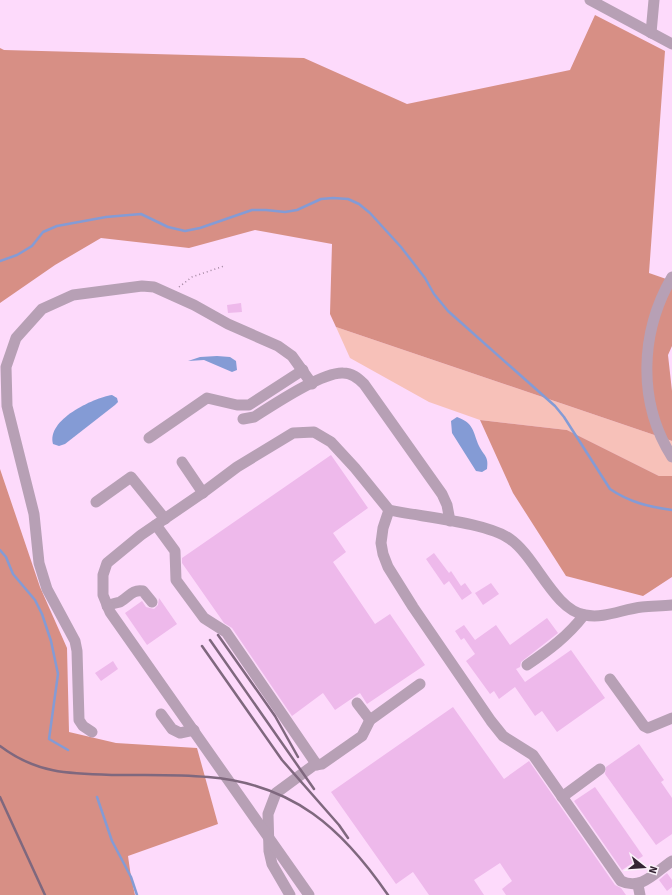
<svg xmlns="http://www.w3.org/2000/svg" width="672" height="895" viewBox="0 0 672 895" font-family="'Source Sans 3',sans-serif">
  <rect width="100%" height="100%" fill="#fddafb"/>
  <!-- green -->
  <polygon fill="#f7c1b9" points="336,327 672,441 672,476 659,476 567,430 480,420 429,402 350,358"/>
  <!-- forest -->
  <g fill="#d78f85">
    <polygon points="595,15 665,51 649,273 672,281 672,346 668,355 672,391 672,441 336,327 330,314 332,244 255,230 189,248 101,238 55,265 0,303 0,48 4,50 304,58 407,104 570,70"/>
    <polygon points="480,420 567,430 659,476 672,476 672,577 643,596 566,576 513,493"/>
    <polygon points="0,469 40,587 67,648 69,732 116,743 197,748 218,824 128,856 131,877 135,895 0,895"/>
  </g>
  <!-- water -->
  <g fill="#849bd5">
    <polygon points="217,356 230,357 236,361 237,370 232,372 204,360 188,361 200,357"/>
    <path d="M112 395 117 398 118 402 115 405 65 444 59 446 53 444C46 420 93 398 112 395Z"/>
    <path d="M457 417C474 423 473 432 479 446 484 456 489 456 487 469L482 472 476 471 452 433 451 421Z"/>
  </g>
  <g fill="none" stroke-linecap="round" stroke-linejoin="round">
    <!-- stream -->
    <g stroke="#849bd5" stroke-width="2.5">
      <path d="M0 261 17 255 32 246 43 232 57 226 106 217 141 214 168 227 185 231 200 228 252 210H266L285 212 297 210 321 199 333 198 348 199 359 204 370 213 401 247 425 278 434 294 448 311 555 406 564 417 610 489C629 502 649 507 672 510"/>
      <polyline points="0,550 6,557 13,574 35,600 42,614 51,641 58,674 49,739 68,750"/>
      <polyline points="97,797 112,841 131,877 137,895"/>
    </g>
  </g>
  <!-- building -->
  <g fill="#eeb9eb">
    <polygon points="241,303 242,312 228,313 227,305"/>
    <polygon points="331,455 368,508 333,533 346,552 333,562 375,624 390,614 425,665 367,704 360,693 335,710 323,693 292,716 232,628 224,623 182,563 182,558"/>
    <polygon points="434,553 449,573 451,571 461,586 465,583 472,593 462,600 449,581 444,585 426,559"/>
    <polygon points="491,583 499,594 483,605 475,593"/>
    <polygon points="159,598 177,624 147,645 125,613 142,601 146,607 154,609 158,605"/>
    <polygon points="547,618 558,633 521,662 520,667 516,669 525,682 571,650 605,698 557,732 542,711 535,716 515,687 499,699 494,691 490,694 466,661 475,654 464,638 461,640 455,631 464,625 475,640 496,625 510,645"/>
    <polygon points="113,661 118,669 101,681 95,673"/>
    <polygon points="453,707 504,779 529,761 615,885 621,888 626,895 506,895 502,889 512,881 500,863 474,880 484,895 429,895 413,872 396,884 331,792"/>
    <polygon points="639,744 664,780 661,782 672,798 672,834 656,845 605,774 606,767"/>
    <polygon points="595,787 643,856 622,870 574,801"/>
    <polygon points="667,873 672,880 672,887 667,891 659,880"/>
  </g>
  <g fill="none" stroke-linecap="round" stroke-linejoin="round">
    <!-- path -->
    <polyline stroke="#a287a0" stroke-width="1.5" stroke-dasharray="1 3" stroke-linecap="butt" points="179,287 192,277 224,266"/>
    <!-- minor -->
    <g stroke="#b7a0b5" stroke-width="11">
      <polyline points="590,0 672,44"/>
      <polyline points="651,33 654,0"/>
      <path d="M672 277C640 332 637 402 672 457"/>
      <path d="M243 419 254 417C273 405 322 372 343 373 352 373 358 378 364 384L442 494 447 505 450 521"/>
      <polyline points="149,438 207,398 237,405 249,405 303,370"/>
      <polyline points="182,462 203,493"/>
      <polyline points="96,502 131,477 165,519"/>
      <path d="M389 510 383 528 381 543 383 554 388 567 413 607 491 721 503 736 533 755 621 881C642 891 655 872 672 861"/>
      <polyline points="156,525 175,551 176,580 204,618 226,632 317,765"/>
      <path d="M107 606C111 604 116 603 120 602 129 597 132 589 143 591L152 602"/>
      <path d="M527 665C549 650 568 636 584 615"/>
      <polyline points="610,679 644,726 648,728 672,718"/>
      <polyline points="357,703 370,720"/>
      <polyline points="161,714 172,729 180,733 194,730"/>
      <polyline points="92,732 83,726 79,720 77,651 75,641 47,589 39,563 34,514 7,406 6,367 16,338 42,309 73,295 142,286 154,287 194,305 228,324 278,346 292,356 312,384"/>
      <polyline points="562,797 600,769"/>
      <polyline points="638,885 640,895"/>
      <polyline points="290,895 272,864 269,851 268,814 276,793 314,765 322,764 362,736 370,720 420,684"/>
      <path d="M309 895 110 612 103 595V575L107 563 141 535 201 494 237 467 293 433 314 432 331 442 355 468 389 510C421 517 486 522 510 539 536 557 554 610 585 615 604 619 623 609 642 607 652 606 662 606 672 605"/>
    </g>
    <!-- rail -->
    <g stroke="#7f687e" stroke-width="2.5">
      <polyline points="218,635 275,716 298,757"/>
      <polyline points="210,640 314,789"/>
      <polyline points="202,646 282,760 339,825 348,838"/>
      <path d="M0 746C37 774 70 774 115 775 146 775 177 774 208 777 293 784 342 828 388 895"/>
      <polyline points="0,797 45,895"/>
    </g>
  </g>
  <!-- north arrow -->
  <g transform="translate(644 867) rotate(107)" stroke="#faf1f9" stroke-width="3" paint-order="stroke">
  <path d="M0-3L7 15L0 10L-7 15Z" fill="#342433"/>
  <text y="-6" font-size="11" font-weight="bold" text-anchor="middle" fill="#342433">N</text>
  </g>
</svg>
